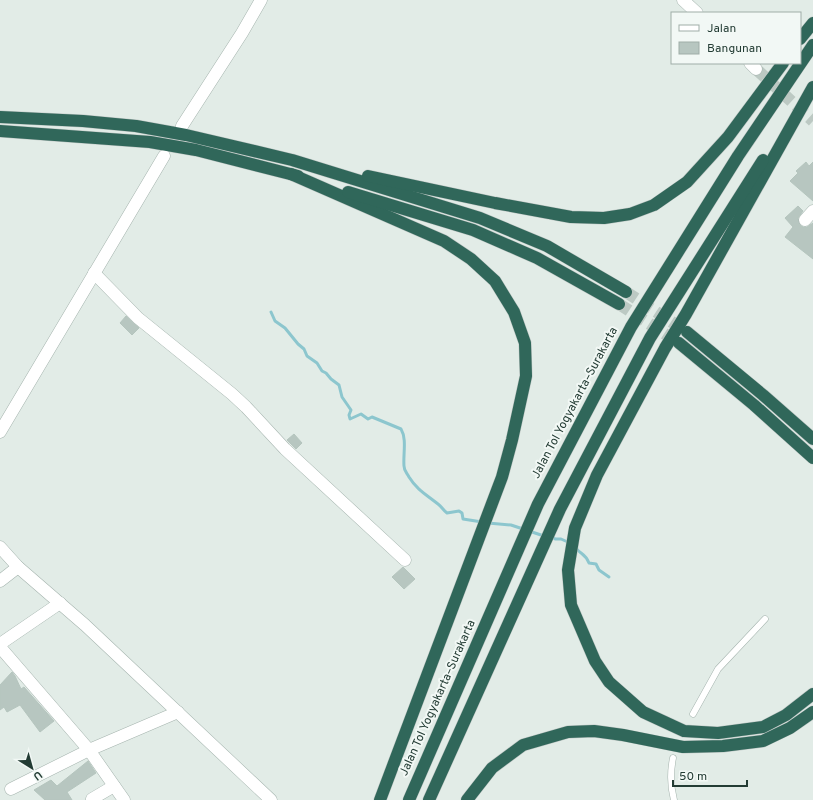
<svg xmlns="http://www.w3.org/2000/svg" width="813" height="800" viewBox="0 0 813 800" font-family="Overpass,sans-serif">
  <rect width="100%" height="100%" fill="#e2ece7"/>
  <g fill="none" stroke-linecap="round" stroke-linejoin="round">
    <!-- stream -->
    <g stroke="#8cc6ce" stroke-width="3">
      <path d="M271 312 275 321 285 328 298 344 304 349 307 356 317 363 322 371 326 373 331 379 339 385 342 397 351 410 349 415 350 419 361 414 368 419 372 417 401 429C407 439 403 454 404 466 404 471 407 473 409 477 417 490 427 495 438 504 442 507 443 510 447 513L459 511 462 513 463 519 482 522"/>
      <polyline points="488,523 511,525 523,529"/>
      <polyline points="529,531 544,536"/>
      <polyline points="552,536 555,539 561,539 570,543"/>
      <path d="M576 548C581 555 585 553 589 563L596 564 599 570 609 577"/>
    </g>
  </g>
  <!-- building -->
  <g fill="#b7c6c0" stroke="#b5c5be">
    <polygon points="806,162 809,166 813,162 813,201 790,181 798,173 796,171"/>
    <polygon points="798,206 803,211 798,218 800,225 803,227 807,227 813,223 813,259 785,237 793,227 785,218"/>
    <polygon points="126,316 139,328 132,335 120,323"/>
    <polygon points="294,434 302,443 296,449 287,440"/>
    <polygon points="403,567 415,579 404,589 392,577"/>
    <polygon points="12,672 15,676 21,689 24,687 54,721 40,732 20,705 7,712 4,707 0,710 0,685"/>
    <polygon points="88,761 96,773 67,792 72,800 45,800 34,790 51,780 57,786"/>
  </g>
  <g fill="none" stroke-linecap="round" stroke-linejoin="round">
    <!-- tertiary-tunnel -->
    <polyline stroke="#bcc9c3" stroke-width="12" stroke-dasharray="12 6" stroke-linecap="butt" points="756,69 813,121"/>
    <!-- motorway-tunnel -->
    <g stroke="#bcc9c3" stroke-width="12" stroke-dasharray="12 6" stroke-linecap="butt">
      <polyline points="626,292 687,332"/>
      <polyline points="619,304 679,343"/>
    </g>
    <!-- service casing -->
    <g stroke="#a5b4ae" stroke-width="7">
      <g id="service">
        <polyline points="693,714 718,669 765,619"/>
        <path d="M673 758C670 773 670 785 674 800"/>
      </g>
    </g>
    <!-- minor casing -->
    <g stroke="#a5b4ae" stroke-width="13">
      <g id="minor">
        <polyline points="182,126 242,33 261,0"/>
        <polyline points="805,220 813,211"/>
        <polyline points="94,273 138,318 232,394 246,407 285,449 405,560"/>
        <polyline points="0,432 164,156"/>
        <polyline points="0,547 18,567 85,625 271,800"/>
        <polyline points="0,581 18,567"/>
        <polyline points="0,644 60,603"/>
        <polyline points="0,647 89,750 124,800"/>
        <polyline points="11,789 89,750 178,712"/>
        <polyline points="92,799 114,786"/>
      </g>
    </g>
    <!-- tertiary casing -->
    <g stroke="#a5b4ae" stroke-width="13">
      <g id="tertiary">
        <polyline points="683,0 697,13"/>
        <polyline points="750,63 756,69"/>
      </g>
    </g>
    <!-- motorway casing -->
    <g stroke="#c1c8c6" stroke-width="13">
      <g id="motorway">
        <polyline points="800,39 813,23"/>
        <polyline points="813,87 686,314 665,348 597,475 575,528 568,570 571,605 595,661 609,682 643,712 684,731 718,733 763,727 786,715 813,694"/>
        <polyline points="0,117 83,121 136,126 186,135 292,160 480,218 547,246 626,292"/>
        <polyline points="0,131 150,142 196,150 298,176"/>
        <polyline points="291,174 444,241 471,259 495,281 514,312 525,343 526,376 512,440 502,477 380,800"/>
        <polyline points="368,176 495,203 571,217 604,218 630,214 654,205 687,182 728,137 783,63"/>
        <polyline points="348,192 473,230 537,258 619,304"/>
        <polyline points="687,332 763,395 813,439"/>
        <polyline points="679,343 754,405 813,458"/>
        <polyline points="409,800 538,504 631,327 738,156 813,45"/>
        <polyline points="429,800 560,509 650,338 763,160"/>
        <polyline points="467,800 492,768 523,745 568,732 594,731 623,735 683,747 723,746 763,741 790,728 813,712"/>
      </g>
    </g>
    <!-- service -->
    <use href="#service" stroke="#fff" stroke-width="6"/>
    <!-- minor -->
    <use href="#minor" stroke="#fff" stroke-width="12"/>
    <!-- tertiary -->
    <use href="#tertiary" stroke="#fff" stroke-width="12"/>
    <!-- motorway -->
    <use href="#motorway" stroke="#30675a" stroke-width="12"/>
  </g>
  <g text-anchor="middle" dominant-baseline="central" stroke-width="4" stroke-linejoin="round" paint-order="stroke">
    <!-- street labels -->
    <g font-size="12" fill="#233c34" stroke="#f2f8f5">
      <text transform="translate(575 403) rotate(-62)">Jalan Tol Yogyakarta–Surakarta</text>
      <text transform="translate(438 698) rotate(-66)">Jalan Tol Yogyakarta–Surakarta</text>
    </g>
  </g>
  <!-- legend -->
  <rect x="671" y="12" width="130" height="52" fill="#f2f8f5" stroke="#9fada8"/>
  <rect x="679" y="25" width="20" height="6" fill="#ffffff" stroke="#9fada8"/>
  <text x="707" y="32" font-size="12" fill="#233c34">Jalan</text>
  <rect x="679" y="42" width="20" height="12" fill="#b7c6c0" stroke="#9fada8"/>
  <text x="707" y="52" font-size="12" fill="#233c34">Bangunan</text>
  <!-- north arrow -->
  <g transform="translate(32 768) rotate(143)" stroke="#f2f8f5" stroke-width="3" paint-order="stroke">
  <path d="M0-3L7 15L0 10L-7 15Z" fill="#233c34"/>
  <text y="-6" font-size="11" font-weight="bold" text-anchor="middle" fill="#233c34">U</text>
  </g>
  <!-- scale -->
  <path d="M673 780v6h74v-6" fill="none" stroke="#233c34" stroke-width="2"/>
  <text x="679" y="780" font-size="12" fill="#233c34" stroke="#f2f8f5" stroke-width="3" paint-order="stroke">50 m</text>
</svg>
